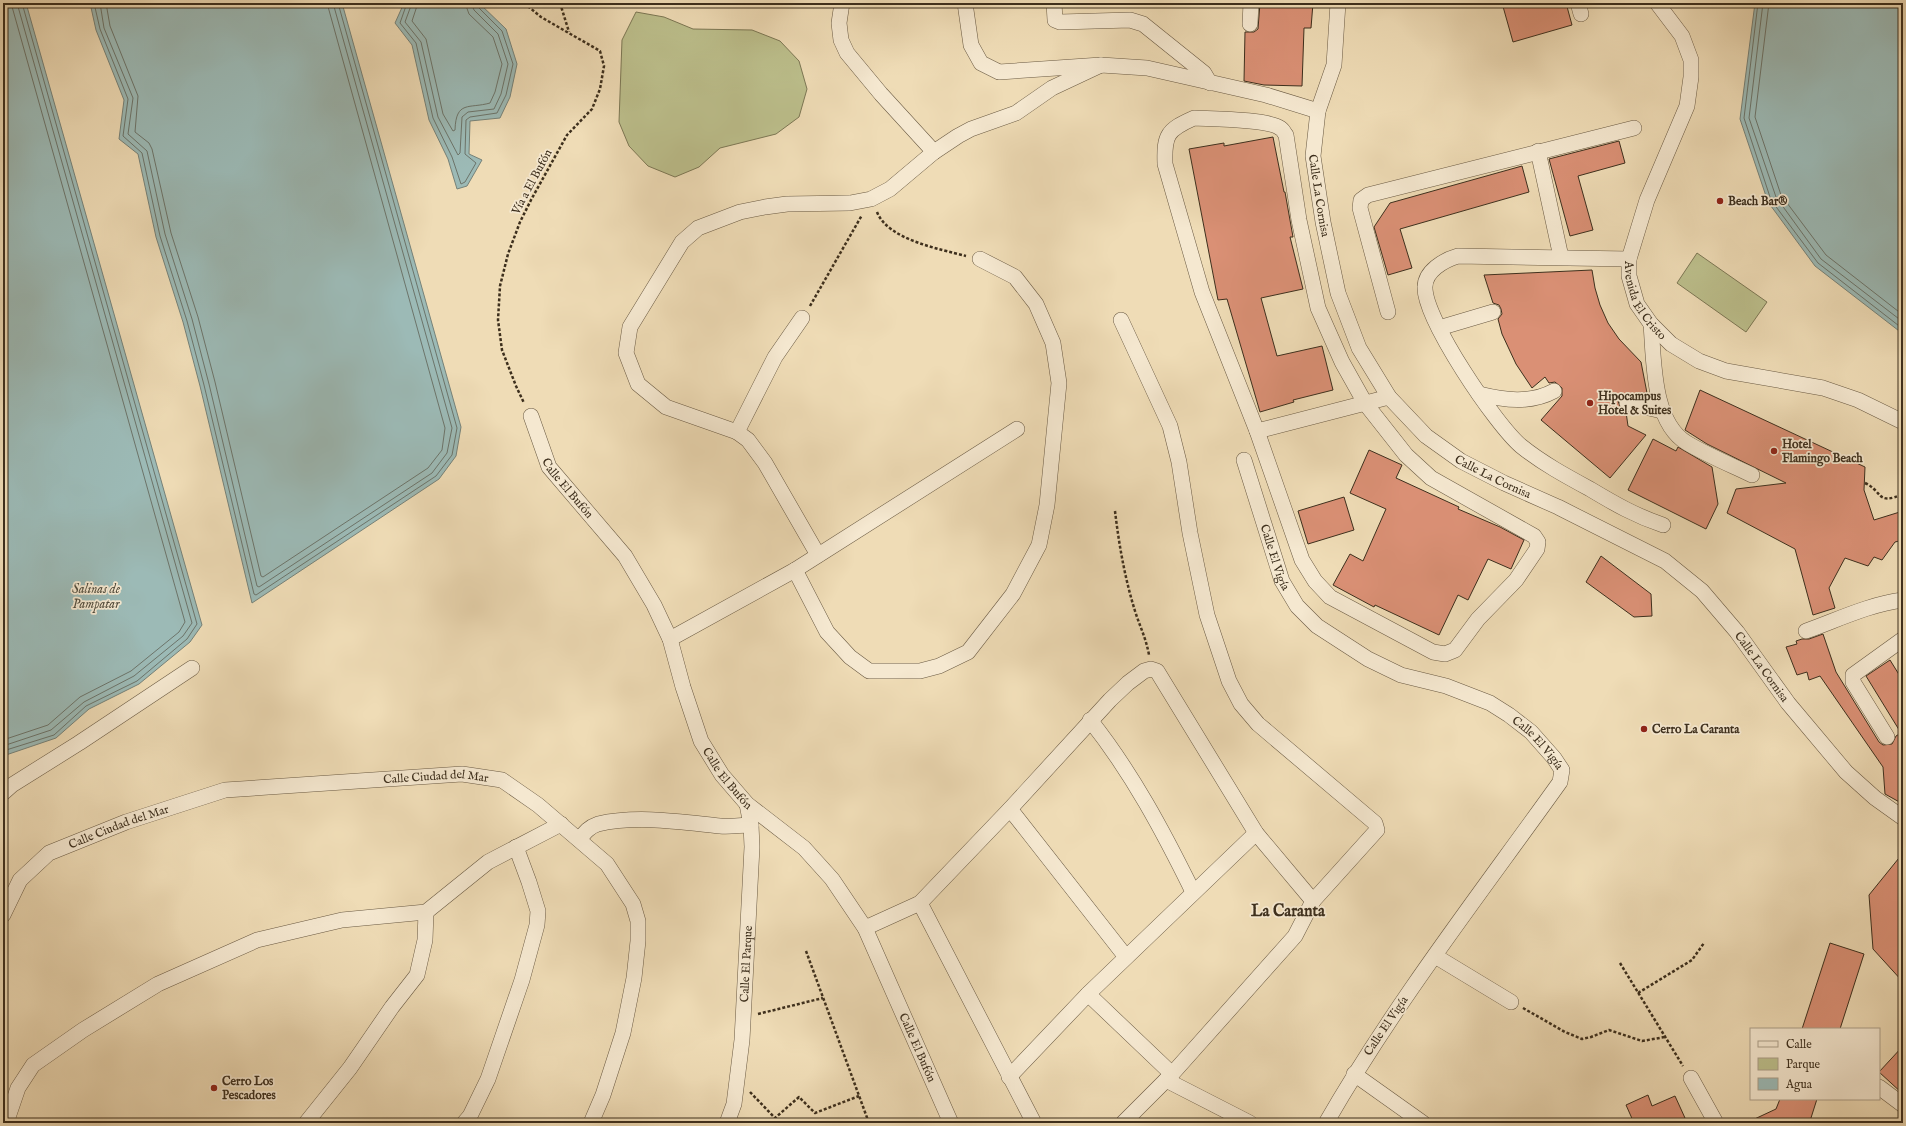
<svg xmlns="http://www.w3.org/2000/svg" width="1906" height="1126" viewBox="0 0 1906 1126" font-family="'IM FELL English',serif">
  <rect width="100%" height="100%" fill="#efdcb6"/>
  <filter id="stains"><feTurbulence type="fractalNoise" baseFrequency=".005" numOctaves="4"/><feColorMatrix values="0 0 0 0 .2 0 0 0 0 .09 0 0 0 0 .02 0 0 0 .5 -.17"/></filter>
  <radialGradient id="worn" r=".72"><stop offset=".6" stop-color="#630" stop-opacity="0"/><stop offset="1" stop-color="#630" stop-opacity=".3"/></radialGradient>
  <!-- green -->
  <g fill="#bcbf8c" stroke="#7c7754">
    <polygon points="636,12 664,17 693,29 752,30 780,41 799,61 807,89 799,117 776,134 720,148 699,167 675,177 648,166 629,146 619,122 622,40"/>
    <polygon points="1697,253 1767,302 1746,332 1677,283"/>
  </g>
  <!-- water -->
  <g fill="#9cbab6" stroke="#768279">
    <polygon points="3,3 26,3 202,625 190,642 139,684 89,709 56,738 3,756"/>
    <polygon points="90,3 342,3 461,427 456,456 439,479 252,603 200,386 183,322 156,237 138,154 119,139 124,100 96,30"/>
    <polygon points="404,3 479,3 506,29 517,64 510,97 500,118 470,121 469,154 482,160 467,186 457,189 448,159 429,120 412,45 395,23"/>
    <polygon points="1755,3 1903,3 1903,334 1815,266 1768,202 1740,119"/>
  </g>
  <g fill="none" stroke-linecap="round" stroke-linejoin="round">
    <!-- shore -->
    <g stroke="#6c746a" stroke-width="1">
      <polyline points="94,3 100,29 128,99 123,136 142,153 160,236 187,321 204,385 254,594 256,595 436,476 452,455 457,428 338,3"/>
      <polyline points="100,3 104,28 133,98 128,134 147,151 165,234 192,319 209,384 257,586 259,587 432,473 447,453 452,428 333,3"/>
      <polyline points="106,3 110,26 138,96 135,132 149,143 152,149 171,233 198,317 215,382 261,576 263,577 428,468 442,450 445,428 327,3"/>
      <polyline points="407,3 400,23 416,43 433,118 452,157 461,184 465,182 476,163 465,154 466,120 470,117 497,113 506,95 513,64 502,31 478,7 477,3"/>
      <polyline points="412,3 405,22 421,42 438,117 458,155 460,153 462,117 468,112 494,109 501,94 508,64 498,34 474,10 471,3"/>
      <path d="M418 3 412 21 426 39 443 114 453 131 455 130C456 100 469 109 490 103L495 92 502 64 493 37 469 14 465 3"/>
      <polyline points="1758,3 1744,118 1771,200 1818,263 1903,329"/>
      <polyline points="1763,3 1749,118 1776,197 1821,259 1903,322"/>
      <polyline points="1769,3 1755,117 1781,195 1826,255 1903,315"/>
      <polyline points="3,740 48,725 80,697 131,671 179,632 185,622 11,3"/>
      <polyline points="3,746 51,730 84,702 134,676 183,636 192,623 17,3"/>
      <polyline points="3,751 54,735 86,706 137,681 187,639 197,624 22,3"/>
    </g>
  </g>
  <!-- building -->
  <g fill="#da9075" stroke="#3d2f1d">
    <polygon points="1260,3 1313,3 1311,28 1304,28 1302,86 1264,85 1244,81 1245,32 1254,32 1258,29"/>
    <polygon points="1502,3 1566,3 1572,25 1513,42"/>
    <polygon points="1273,137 1284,192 1285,192 1293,237 1290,237 1303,289 1261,298 1277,356 1322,346 1333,390 1293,400 1294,402 1260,412 1227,299 1218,300 1189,149 1224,143 1224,146"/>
    <polygon points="1619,141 1625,163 1578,176 1593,230 1570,236 1549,159"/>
    <polygon points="1522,166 1529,192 1400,229 1412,268 1388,275 1374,227 1390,203"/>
    <polygon points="1592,270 1595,288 1600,305 1608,323 1619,339 1641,362 1647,393 1623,394 1618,401 1621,409 1626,412 1628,426 1646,435 1610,478 1541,420 1562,396 1562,388 1555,382 1549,383 1545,377 1532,388 1516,364 1502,334 1498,319 1502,314 1501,309 1499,305 1493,303 1484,275"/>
    <polygon points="1700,390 1865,467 1864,490 1874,520 1903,511 1903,540 1895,542 1882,560 1874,557 1868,566 1845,558 1829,588 1835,608 1813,615 1795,549 1727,513 1736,489 1786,483 1707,444 1685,430"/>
    <polygon points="1653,439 1676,451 1678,447 1712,467 1718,504 1706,529 1628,490"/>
    <polygon points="1369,450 1402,465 1396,478 1459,507 1458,509 1500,527 1524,540 1511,569 1488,559 1468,600 1458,595 1439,635 1375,605 1374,607 1333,585 1350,554 1363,561 1386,509 1350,493"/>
    <polygon points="1344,497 1354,530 1308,544 1298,511"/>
    <polygon points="1601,556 1651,594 1652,616 1634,617 1586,582"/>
    <polygon points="1823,634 1836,672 1879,742 1883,745 1892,744 1896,736 1901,733 1866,676 1890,660 1903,681 1903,804 1885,794 1883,767 1820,676 1809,680 1807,672 1797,675 1786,647 1797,644 1796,641 1802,639 1809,639"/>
    <polygon points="1903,853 1903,900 1899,905 1903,939 1903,982 1873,949 1869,895"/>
    <polygon points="1830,943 1864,954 1840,1029 1802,1029"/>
    <polygon points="1903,1046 1903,1094 1879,1072"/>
    <polygon points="1648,1095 1652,1106 1675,1096 1685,1118 1674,1123 1634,1123 1626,1105"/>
    <polygon points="1780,1099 1817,1099 1810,1121 1805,1123 1746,1123 1776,1109"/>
  </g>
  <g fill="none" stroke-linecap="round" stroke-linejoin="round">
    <!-- minor casing -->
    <g stroke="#6a5a43" stroke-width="16">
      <g id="minor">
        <polyline points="842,3 839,23 841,40 847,53 881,94 934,152"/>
        <polyline points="965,3 971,45 981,63 999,72 1101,65 1147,68 1266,95 1318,111"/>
        <polyline points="1054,3 1055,20 1060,22 1130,20 1143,24 1204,73 1210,83"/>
        <path id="s1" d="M1338 3 1334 65 1318 111 1313 156 1323 222 1338 293 1359 348 1389 397 1426 436 1461 461 1504 483 1558 507 1665 561 1702 591 1737 632 1788 703 1846 772 1875 798 1903 818"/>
        <polyline points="1578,3 1581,14"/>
        <path id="s2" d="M1657 3 1682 36 1691 60V77L1687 106 1647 200 1629 259V276L1637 304 1651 324 1671 344 1699 361 1726 371 1823 388 1858 400 1903 422"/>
        <polyline points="1250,24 1251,3"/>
        <path d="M1194 118C1211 119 1268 119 1280 128 1283 129 1284 133 1286 135L1299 220 1318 308 1342 362 1365 403 1406 455 1431 478 1534 536 1538 542 1537 549 1516 580 1478 619 1455 650 1445 654 1433 652 1330 597 1315 581 1302 560 1257 431 1202 292 1165 164C1164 135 1167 130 1194 118Z"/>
        <polyline points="1538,151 1561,257"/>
        <path d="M1629 259 1458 256C1444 260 1425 271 1425 287 1424 319 1496 425 1521 446 1542 463 1566 476 1590 489 1615 504 1636 516 1663 525"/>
        <polyline points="1388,312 1360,208 1361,200 1368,195 1634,128"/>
        <polyline points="1121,320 1170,426 1179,462 1190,533 1207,615 1229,681 1241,704 1258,724 1375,823 1377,830 1313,901 1295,936 1172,1074 1123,1123"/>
        <path d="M1651 324C1654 360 1652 422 1687 443 1707 455 1731 465 1752 475"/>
        <polyline points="1439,328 1493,312"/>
        <path d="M1479 394C1504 400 1530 404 1554 391"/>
        <polyline points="1627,403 1662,411"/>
        <path id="s3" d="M531 416 549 467 625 556 654 605 670 639 683 687 701 741 722 775 747 804 804 848 832 879 865 928 951 1123"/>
        <polyline points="1257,431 1389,397"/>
        <polyline points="737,432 775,357 802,318"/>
        <path id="s4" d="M1244 460 1282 581 1297 606 1317 626 1368 659 1401 675 1446 686 1490 703 1509 715 1531 732 1554 758 1562 770 1560 782C1480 894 1395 1003 1326 1123"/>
        <polyline points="818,555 765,463 748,440 737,432 666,407 638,384 626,353 630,327 682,242 698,228 740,212 765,207 787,204 850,203 871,199 890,189 934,152 958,136 971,129 1016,113 1052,88 1101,65"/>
        <polyline points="795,570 827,632 850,657 869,671 920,671 939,666 968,652 1013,594 1039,545 1047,505 1059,383 1053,343 1036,304 1015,277 980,259"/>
        <path d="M1806 631C1837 620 1870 604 1903 600"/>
        <polyline points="670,639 795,570 1017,429"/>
        <path d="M1090 720C1132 773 1163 831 1193 892"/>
        <polyline points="1887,737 1853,682 1853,675 1903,639"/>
        <polyline points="3,793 12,785 79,743 192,668"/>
        <polyline points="1010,809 1126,957"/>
        <path d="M580 839C585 832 589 827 598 824 637 815 681 822 720 826 730 827 741 825 751 825"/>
        <polyline points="920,903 1034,1123"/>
        <path id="s5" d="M3 915 20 880 49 853 126 822 225 790 462 774 502 780 538 805 607 864 633 904 638 921V941L634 978 623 1033 603 1095 591 1123"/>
        <polyline points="865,928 920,903 1010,809 1110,700 1128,683 1144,671 1151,669 1157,671 1256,833 1313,901"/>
        <polyline points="1435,956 1511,1002"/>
        <polyline points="1088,994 1172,1074"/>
        <polyline points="1354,1074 1423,1123"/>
        <polyline points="1009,1077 1088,994 1256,833"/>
        <polyline points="1691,1078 1716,1123"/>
        <polyline points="1166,1080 1250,1123"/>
        <polyline points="1879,1087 1903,1105"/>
        <polyline points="6,1123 18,1088 33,1065 83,1030 158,984 257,940 342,920 426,912 488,862 561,824"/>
        <polyline points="306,1123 350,1068 392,1007 417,975 425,940 426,912"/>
        <polyline points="464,1123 470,1116 488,1079 522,980 537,925 538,911 529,882 516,847"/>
        <path id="s6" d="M727 1123 734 1104 742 1040 752 847 751 825 747 804"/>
      </g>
    </g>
    <!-- path -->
    <g stroke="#3d2f1d" stroke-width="2.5" stroke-dasharray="3 2" stroke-linecap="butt">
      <polyline points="524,3 541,17 600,51 604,66 600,89 592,109 567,135 531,200 520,222 508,254 500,286 498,320 502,350 516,386 524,403"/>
      <polyline points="560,3 569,32"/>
      <path d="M877 212C888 240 940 249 966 256"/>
      <polyline points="810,306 862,215"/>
      <path d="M1865 483C1883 491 1876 506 1903 494"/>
      <path d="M1115 511C1119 545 1125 579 1135 611 1140 627 1146 638 1149 655"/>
      <polyline points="806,951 869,1123"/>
      <polyline points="1620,963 1683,1066"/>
      <polyline points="1638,993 1692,960 1704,943"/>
      <polyline points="1523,1008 1565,1032 1582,1039 1591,1037 1609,1030 1642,1041 1665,1037"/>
      <polyline points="758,1014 823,998"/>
      <polyline points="750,1092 775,1118 799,1097 815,1113 859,1096"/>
    </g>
    <!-- minor -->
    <use href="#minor" stroke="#f5e8d0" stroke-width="15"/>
  </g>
  <!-- markers -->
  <g fill="#8f2418" stroke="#f5e8d0" stroke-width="1.5">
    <circle cx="1720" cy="201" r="4"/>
    <circle cx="1590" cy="403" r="4"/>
    <circle cx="1774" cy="451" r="4"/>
    <circle cx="1644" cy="729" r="4"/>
    <circle cx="214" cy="1088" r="4"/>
  </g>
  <g text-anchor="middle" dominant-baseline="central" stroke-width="3.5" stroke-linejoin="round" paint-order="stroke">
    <!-- street labels -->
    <g font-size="12" fill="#3d2f1d" stroke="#f5e8d0">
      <text transform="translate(532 182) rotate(-62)">Vía a El Bufón</text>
      <text stroke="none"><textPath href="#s1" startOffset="196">Calle La Cornisa</textPath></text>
      <text stroke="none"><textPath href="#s2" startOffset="323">Avenida El Cristo</textPath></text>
      <text stroke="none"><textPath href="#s1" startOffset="544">Calle La Cornisa</textPath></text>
      <text stroke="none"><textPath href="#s3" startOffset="82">Calle El Bufón</textPath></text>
      <text stroke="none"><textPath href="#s4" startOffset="102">Calle El Vigía</textPath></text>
      <text stroke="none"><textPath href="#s1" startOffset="880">Calle La Cornisa</textPath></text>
      <text stroke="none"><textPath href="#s4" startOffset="438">Calle El Vigía</textPath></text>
      <text stroke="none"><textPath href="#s3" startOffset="418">Calle El Bufón</textPath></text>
      <text stroke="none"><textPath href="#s5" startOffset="477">Calle Ciudad del Mar</textPath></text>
      <text stroke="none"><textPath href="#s5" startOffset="153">Calle Ciudad del Mar</textPath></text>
      <text stroke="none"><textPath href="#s6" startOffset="161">Calle El Parque</textPath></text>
      <text transform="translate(1386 1026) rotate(-56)">Calle El Vigía</text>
      <text stroke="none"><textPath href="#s3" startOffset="754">Calle El Bufón</textPath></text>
    </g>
    <!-- poi labels -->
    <g font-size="12" font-weight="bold" fill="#3d2f1d" stroke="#f5e8d0" text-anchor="start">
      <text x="1728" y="201">Beach Bar®</text>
      <text x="1598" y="396">Hipocampus<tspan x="1598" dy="14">Hotel &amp; Suites</tspan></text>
      <text x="1782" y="444">Hotel<tspan x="1782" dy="14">Flamingo Beach</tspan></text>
      <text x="1652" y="729">Cerro La Caranta</text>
      <text x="222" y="1081">Cerro Los<tspan x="222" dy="14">Pescadores</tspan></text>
    </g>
    <!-- water labels -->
    <g font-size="13" font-style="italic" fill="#504b3c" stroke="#f5e8d0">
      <text x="96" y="589">Salinas de<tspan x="96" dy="15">Pampatar</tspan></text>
    </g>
    <!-- district labels -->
    <g font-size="16" font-weight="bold" fill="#3d2f1d" stroke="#f5e8d0">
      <text x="1288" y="912">La Caranta</text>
    </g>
  </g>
  <!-- margin -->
  <rect width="1906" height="1126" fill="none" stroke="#efdcb6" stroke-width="16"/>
  <rect x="4" y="4" width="1898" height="1118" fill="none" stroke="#3d2f1d" stroke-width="2"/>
  <rect x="8" y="8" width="1890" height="1110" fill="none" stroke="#3d2f1d"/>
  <!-- legend -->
  <rect x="1750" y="1028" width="130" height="72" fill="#f5e8d0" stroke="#ab9e88"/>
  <rect x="1758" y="1041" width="20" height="6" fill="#f5e8d0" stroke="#ab9e88"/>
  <text x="1786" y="1048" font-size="12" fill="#3d2f1d">Calle</text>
  <rect x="1758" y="1058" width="20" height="12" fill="#bcbf8c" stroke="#ab9e88"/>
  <text x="1786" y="1068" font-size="12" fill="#3d2f1d">Parque</text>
  <rect x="1758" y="1078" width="20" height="12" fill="#9cbab6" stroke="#ab9e88"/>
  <text x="1786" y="1088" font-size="12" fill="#3d2f1d">Agua</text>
  <rect width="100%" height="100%" filter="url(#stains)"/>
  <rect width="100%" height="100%" fill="url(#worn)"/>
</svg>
